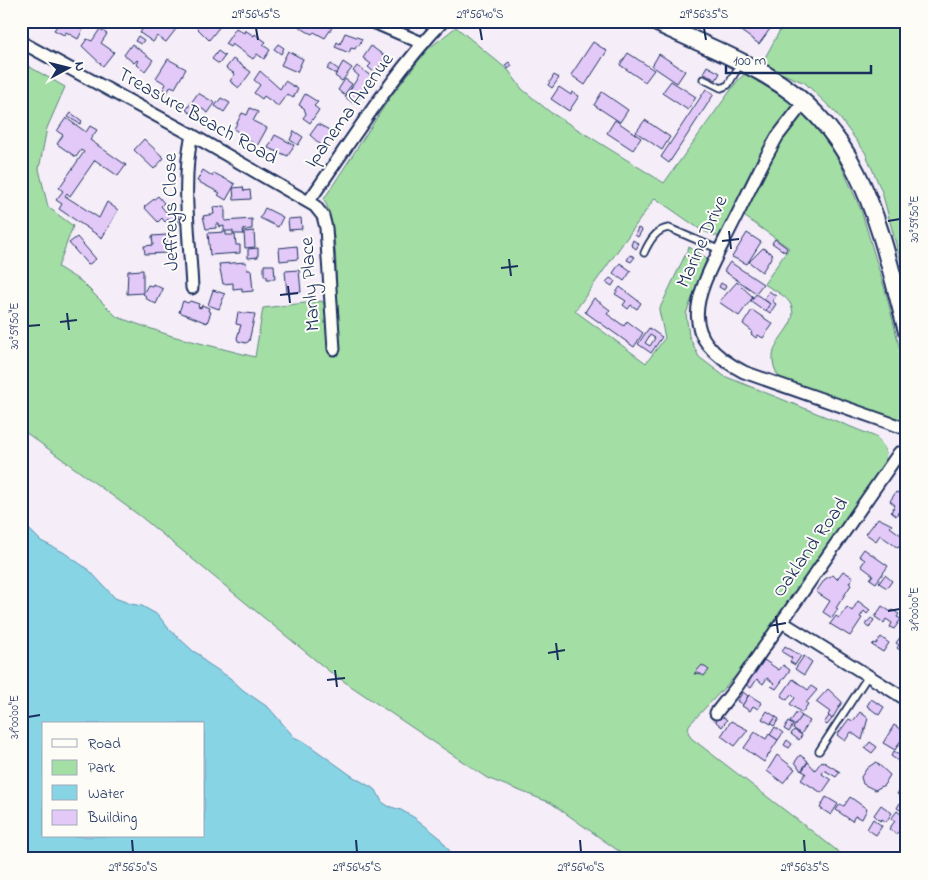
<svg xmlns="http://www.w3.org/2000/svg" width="928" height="880" viewBox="0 0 928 880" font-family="'Indie Flower',sans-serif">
  <rect width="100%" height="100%" fill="#f5edf7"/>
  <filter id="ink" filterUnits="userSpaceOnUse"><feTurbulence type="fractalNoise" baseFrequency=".02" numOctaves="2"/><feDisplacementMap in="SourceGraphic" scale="10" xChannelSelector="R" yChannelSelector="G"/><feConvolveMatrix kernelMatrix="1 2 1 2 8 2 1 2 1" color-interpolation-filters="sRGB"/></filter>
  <g filter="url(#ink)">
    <!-- green -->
    <g fill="#a3dea4" stroke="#5f8681">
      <polygon points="785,21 907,21 907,285 882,192 865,152 836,113 805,83 761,65"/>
      <path d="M456 27 509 71 522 89 550 112 664 183 738 80 745 74 786 99 817 128 838 158 861 210 886 293 907 377V418L902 420 780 379C755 341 805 330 790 303 785 295 772 289 764 284L789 248 734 209 719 237 701 230 655 198 575 311 646 363 665 338 659 310 689 247 707 258 686 314 689 336 699 357 724 376 876 437C890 452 887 457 879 474L743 668 689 725 688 732 691 738 848 859H630L551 803 487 778 330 672 140 516 21 429V62L65 87 47 128 39 169 48 207 73 226 58 267 82 282 117 317 172 336 255 357 263 308 322 301 337 322C335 284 340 234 324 199L389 99 427 50Z"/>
    </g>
    <!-- water -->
    <path fill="#87d4e5" stroke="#5c92af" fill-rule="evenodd" d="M21 521 41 541 63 552 89 570 115 598 131 604 142 606 158 615 169 629 193 651 200 655 204 661 230 678 243 690 269 708 294 737 306 743 352 776 376 790 382 802 388 806 401 810 415 818 438 836 456 859H21ZM44 724H204V836H44Z"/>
    <!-- building -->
    <g fill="#e2c9f8" stroke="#1b2f5e" fill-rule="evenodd">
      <polygon points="50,21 77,21 75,24 83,29 78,39 66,32 64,35 54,30 57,26"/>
      <polygon points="145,21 165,21 176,29 166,42 157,36 153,42 140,33 145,25"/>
      <polygon points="169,21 182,21 178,28"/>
      <polygon points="196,21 217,21 221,25 209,40 193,24"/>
      <polygon points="333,21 335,23 325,38 314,32 312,34 306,31 297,25 298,21"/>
      <polygon points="749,21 760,21 770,29 759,44 741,31"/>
      <polygon points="236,28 244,33 245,30 254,36 255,34 266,42 263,45 270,50 264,59 257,54 253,59 232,44 230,47 225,44"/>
      <polygon points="100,29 107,34 101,43 114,52 103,66 82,46 87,39 92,41"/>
      <polygon points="345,33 362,39 359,46 357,45 355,49 351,48 349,53 335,47 337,42 340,44"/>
      <polygon points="138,36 144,40 141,44 135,41"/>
      <polygon points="593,42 607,51 585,85 571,75"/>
      <polygon points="132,44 153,60 145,71 136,64 138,61 137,60 134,63 124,55"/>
      <polygon points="278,44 284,48 281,54 274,49"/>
      <polygon points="371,46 386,57 375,73 368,67 371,64 363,58"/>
      <polygon points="218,51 225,56 219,64 212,59"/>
      <polygon points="288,51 303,59 297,72 281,65"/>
      <polygon points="628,53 654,70 645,82 620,65"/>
      <polygon points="659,54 685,71 677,83 652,66"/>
      <polygon points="168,59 186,69 175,88 171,86 167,93 163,90 166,84 156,78"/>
      <polygon points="233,59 251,72 239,88 230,81 235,74 226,68"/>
      <polygon points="343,62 352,68 342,81 335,76"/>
      <polygon points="509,62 512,66 508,69 505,65"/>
      <polygon points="331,64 339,70 336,74 327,69"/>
      <polygon points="357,66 375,79 354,104 345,97 359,76 353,71"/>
      <polygon points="707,66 720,73 716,80 703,73"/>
      <polygon points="260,71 280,89 285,81 298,89 293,98 287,94 278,106 264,96 262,99 254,93 260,85 254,80"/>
      <polygon points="554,75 559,78 552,88 548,85"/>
      <polygon points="345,79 352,84 344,95 338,90"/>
      <polygon points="671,81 696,97 688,110 662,93"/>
      <polygon points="559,87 571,95 572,92 579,96 569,111 551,99"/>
      <polygon points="706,89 714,94 669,163 661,157"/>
      <polygon points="602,92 628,110 620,122 594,105"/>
      <polygon points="198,93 215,103 208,113 201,108 195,116 186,110"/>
      <polygon points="305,94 318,102 314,106 319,110 310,123 303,118 306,114 304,108 299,105"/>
      <polygon points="221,98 230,103 224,112 215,106"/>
      <polygon points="250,108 258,112 253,121 267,128 257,146 234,129 242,113 247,115"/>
      <polygon points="71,113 82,121 80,124 68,117"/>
      <polygon points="66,118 86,132 90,126 97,130 90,140 126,165 118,176 95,160 70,196 67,193 65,196 99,218 107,202 118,210 102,238 59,209 62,204 56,200 63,191 59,188 84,152 81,150 76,157 57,144 63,135 57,131"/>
      <polygon points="615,120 641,138 633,150 607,133"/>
      <polygon points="645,120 670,137 662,150 636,132"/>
      <polygon points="318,124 333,132 322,146 310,135"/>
      <polygon points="294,131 303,137 298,145 290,140"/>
      <polygon points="275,135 294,145 288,156 268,148"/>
      <polygon points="144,139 164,158 154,169 134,150"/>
      <polygon points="203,170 212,176 214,173 235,184 226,200 218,195 220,193 197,181"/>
      <polygon points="243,187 244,191 250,190 251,199 234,200 233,188"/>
      <polygon points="158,196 164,203 161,206 166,212 169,209 173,214 178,214 179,225 169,226 169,218 165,222 162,218 158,222 144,207"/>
      <polygon points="225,206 225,221 252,219 252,229 243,230 244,234 233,234 233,231 224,231 224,226 220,227 219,224 216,224 216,228 206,229 203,216 214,214 213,207"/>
      <polygon points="265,208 283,217 278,227 260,218"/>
      <polygon points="301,218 302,229 289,230 288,219"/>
      <polygon points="638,228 642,230 638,237 635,235"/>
      <polygon points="254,231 255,247 245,248 244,232"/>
      <polygon points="226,232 226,235 235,235 236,245 240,245 240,253 210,255 208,233"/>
      <polygon points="747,233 761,242 747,264 732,257"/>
      <polygon points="167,235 167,253 145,254 144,246 153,245 152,236"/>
      <polygon points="77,237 96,259 88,265 69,243"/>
      <polygon points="775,239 787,248 785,252 772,243"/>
      <polygon points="633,240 639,244 636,249 631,245"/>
      <polygon points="297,246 298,259 280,261 279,248"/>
      <polygon points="258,248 258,257 248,258 248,249"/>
      <polygon points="763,248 773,255 762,272 749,262"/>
      <polygon points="630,255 635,257 631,262 627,260"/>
      <polygon points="246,262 247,270 251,270 253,291 242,292 242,288 233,289 233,283 223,284 219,264"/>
      <polygon points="730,262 763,284 756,293 724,271"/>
      <polygon points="620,263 631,271 624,281 613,273"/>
      <polygon points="264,265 274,265 275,279 267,279 267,276 264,276"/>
      <polygon points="143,270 143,293 127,294 128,271"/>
      <polygon points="299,270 301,292 287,293 285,271"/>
      <polygon points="610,278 615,281 612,286 606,282"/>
      <polygon points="737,282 753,297 739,316 719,302"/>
      <polygon points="721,283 726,286 724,290 719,287"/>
      <polygon points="153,284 163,289 156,304 145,298 146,296 143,294 148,285 152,286"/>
      <polygon points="620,287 641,303 637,309 631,305 628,309 623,305 626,301 615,294"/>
      <polygon points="213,290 225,294 219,309 208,305"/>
      <polygon points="769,291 776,296 772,301 776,304 770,313 766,310 770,304 764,299"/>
      <polygon points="756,294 770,304 765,311 751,301"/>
      <polygon points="594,298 610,310 607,314 624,326 627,321 643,333 634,347 585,312"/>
      <polygon points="183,301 188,303 190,301 199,304 198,307 201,308 202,305 209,308 208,311 211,312 207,323 179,312"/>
      <polygon points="752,310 773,324 763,338 758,335 756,338 751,334 752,331 743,324"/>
      <polygon points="238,312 255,314 249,341 246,343 238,341 237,338 241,325 236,324"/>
      <path d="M649 328 662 337 651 353 638 344ZM650 335 655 338 650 346 645 343Z"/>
      <polygon points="896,492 906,496 907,517 899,511 896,516 891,512 895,505 890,501"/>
      <polygon points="878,518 892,525 890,527 905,538 898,548 880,535 876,541 866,534"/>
      <polygon points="864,549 888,566 876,583 870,579 873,575 861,566 865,560 859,556"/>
      <polygon points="843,571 853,577 849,583 851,585 836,608 838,609 832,618 823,612 830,601 816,592 825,579 833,575 837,579"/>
      <polygon points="885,575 892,581 887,588 879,583"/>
      <polygon points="858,601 870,610 867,614 864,611 860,617 862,618 850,636 830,624 836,616 839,618 847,607 852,611"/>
      <polygon points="882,606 891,612 892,610 899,614 897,617 901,619 894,629 890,627 892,623 886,619 884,623 875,617"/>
      <polygon points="871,618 874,620 869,628 865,625"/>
      <polygon points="904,632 907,634 907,651 904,653 897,648 899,645 896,643"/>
      <polygon points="881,637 889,643 883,652 872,645 874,643 876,644"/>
      <polygon points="785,646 801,656 795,665 790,662 792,658 782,652"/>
      <polygon points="804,656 812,662 804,675 795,669"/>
      <polygon points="764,660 779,670 783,665 790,670 776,689 771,686 774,683 767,678 763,684 757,679 751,688 743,683 751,673 754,675"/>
      <polygon points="702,665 709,670 704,676 699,673 694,674"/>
      <polygon points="793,679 808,690 811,686 817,690 806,703 808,704 802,713 790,704 795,698 791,694 787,700 781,696"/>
      <polygon points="828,689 842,702 832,719 828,715 830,712 816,702"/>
      <polygon points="743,692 748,696 743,705 737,701"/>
      <polygon points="749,695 762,703 758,709 753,706 750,711 742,706"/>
      <polygon points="871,699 884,707 879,715 867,706"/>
      <polygon points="767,711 776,717 771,724 762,719"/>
      <polygon points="797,712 802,716 795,726 790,722"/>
      <polygon points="860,712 868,718 862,740 851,732 845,741 837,735 849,719 853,721"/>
      <polygon points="720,715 727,720 722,727 716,722"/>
      <polygon points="802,716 810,721 801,734 793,728"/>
      <polygon points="829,716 832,719 827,725 824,723"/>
      <polygon points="776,717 779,719 774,726 771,724"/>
      <polygon points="731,721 748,730 735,746 721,736"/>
      <polygon points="788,722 793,725 789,732 784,729"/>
      <polygon points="894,725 906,733 895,750 883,743"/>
      <polygon points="775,727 783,733 778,740 770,735"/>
      <polygon points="794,730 802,735 799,740 791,734"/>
      <polygon points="755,732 766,739 769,734 778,740 764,762 744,748"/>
      <polygon points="906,733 907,733 907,750 898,745"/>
      <polygon points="787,740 792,744 789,748 784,745"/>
      <polygon points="870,742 877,747 872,753 865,748"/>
      <polygon points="894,751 907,759 904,765 891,756"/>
      <polygon points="777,755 795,769 783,783 767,771"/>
      <polygon points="800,755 808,761 801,771 795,762"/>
      <polygon points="822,761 840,772 836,777 824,770 822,774 831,780 822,793 801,780 806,773 802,771 808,762 815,770"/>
      <polygon points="876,762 890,775 884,785 875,790 863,784 861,777 867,768"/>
      <polygon points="906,781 907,793 903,799 897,794"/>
      <polygon points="826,797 838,804 831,815 820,808"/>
      <polygon points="850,797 867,809 862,819 855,816 852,821 836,810 840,804 844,806"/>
      <polygon points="900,803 907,807 907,814 897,808"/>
      <polygon points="881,805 892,813 886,822 882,819 880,821 874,815"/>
      <polygon points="897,811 907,819 906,841 900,836 902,833 899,831 896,834 889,829 895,821 891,819"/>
      <polygon points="873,819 882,826 876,835 867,829"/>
    </g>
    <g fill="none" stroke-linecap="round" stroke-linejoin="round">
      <!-- lane casing -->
      <g stroke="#1b2f5e" stroke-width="9">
        <g id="lane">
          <polyline points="703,79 721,88 728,85 741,63"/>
          <path d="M644 253C649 242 656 229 669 228L720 250"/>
          <polyline points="819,751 868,676"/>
        </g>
      </g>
      <!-- street casing -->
      <g stroke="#1b2f5e" stroke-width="15">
        <g id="street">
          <polyline points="371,21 422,43"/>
          <polyline points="21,42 192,135 315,206 323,216 326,228 334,349"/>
          <path d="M804 102 777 137 766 157C752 184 739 212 725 239 697 295 673 336 744 372L907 429"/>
          <path d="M192 135C181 180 190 241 192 288"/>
          <path d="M309 201C352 140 392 75 443 21"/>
          <polyline points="782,622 907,700"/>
          <polyline points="716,713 738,685 899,453"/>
        </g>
      </g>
      <!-- secondary casing -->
      <g stroke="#1b2f5e" stroke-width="20">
        <path id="secondary" d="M653 21C690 39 730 54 766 75 864 131 880 231 907 331"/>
      </g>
      <!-- lane -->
      <use href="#lane" stroke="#fdfcf7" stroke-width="5.5"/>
      <!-- street -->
      <use href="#street" stroke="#fdfcf7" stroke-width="11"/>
      <!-- secondary -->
      <use href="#secondary" stroke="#fdfcf7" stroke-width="16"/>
    </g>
  </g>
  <!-- ticks -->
  <path fill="none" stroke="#1b2f5e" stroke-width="2" d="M256 28 258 40M480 28 482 40M704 28 706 40M888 221 900 219M729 231 731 249M722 241 739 239M509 259 511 276M501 268 518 266M288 286 290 303M280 295 298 293M67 313 69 330M60 322 77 320M28 326 40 325M888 611 900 609M776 616 778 633M769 626 786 623M556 643 558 660M548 653 565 650M335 670 337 687M327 680 345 678M28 717 40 715M132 840 133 852M356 840 357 852M580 840 581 852M804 840 805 852"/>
  <g text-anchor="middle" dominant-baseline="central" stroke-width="4" stroke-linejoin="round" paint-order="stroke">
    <!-- street labels -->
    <g font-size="20" fill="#1b2f5e" stroke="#fdfcf7">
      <text transform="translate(350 111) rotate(-54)">Ipanema Avenue</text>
      <text transform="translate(197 117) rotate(29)">Treasure Beach Road</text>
      <text transform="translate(172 212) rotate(-91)">Jeffreys Close</text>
      <text transform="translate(703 242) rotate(-66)">Marine Drive</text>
      <text transform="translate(311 284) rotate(-94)">Manly Place</text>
      <text transform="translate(811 548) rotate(-55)">Oakland Road</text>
    </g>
  </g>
  <!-- margin -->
  <rect width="928" height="880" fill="none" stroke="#fdfcf7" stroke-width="55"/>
  <!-- legend -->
  <rect x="42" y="722" width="162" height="115" fill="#fdfcf7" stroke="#a3aaba"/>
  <rect x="52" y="739" width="25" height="8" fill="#fdfcf7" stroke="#a3aaba"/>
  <text x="88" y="748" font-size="15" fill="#1b2f5e">Road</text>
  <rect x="52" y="760" width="25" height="15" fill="#a3dea4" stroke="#a3aaba"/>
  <text x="88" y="772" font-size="15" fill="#1b2f5e">Park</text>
  <rect x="52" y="785" width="25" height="15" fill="#87d4e5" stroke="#a3aaba"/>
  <text x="88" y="798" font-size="15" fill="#1b2f5e">Water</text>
  <rect x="52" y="810" width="25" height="15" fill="#e2c9f8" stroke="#a3aaba"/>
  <text x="88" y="822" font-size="15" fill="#1b2f5e">Building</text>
  <!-- north arrow -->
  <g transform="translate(68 68) rotate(83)" stroke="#fdfcf7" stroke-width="4" paint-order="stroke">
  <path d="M0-4L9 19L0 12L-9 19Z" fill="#1b2f5e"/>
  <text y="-8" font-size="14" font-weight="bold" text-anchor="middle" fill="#1b2f5e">N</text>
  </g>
  <!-- scale -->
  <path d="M726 65v8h145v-8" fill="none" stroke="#1b2f5e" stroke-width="2.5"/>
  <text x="733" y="65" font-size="15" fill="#1b2f5e" stroke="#fdfcf7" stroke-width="4" paint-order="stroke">100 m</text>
  <rect x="28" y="28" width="872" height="824" fill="none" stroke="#1b2f5e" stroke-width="2"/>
  <g font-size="12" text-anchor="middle" fill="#1b2f5e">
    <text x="256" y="18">29°56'45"S</text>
    <text x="480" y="18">29°56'40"S</text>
    <text x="704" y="18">29°56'35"S</text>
    <text transform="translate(914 219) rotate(-90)" y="4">30°59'50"E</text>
    <text transform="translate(14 326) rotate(-90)" y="4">30°59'50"E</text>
    <text transform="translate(914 609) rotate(-90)" y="4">31°00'00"E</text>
    <text transform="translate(14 717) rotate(-90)" y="4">31°00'00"E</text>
    <text x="133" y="871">29°56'50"S</text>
    <text x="357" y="871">29°56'45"S</text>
    <text x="581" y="871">29°56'40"S</text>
    <text x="805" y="871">29°56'35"S</text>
  </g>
</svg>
